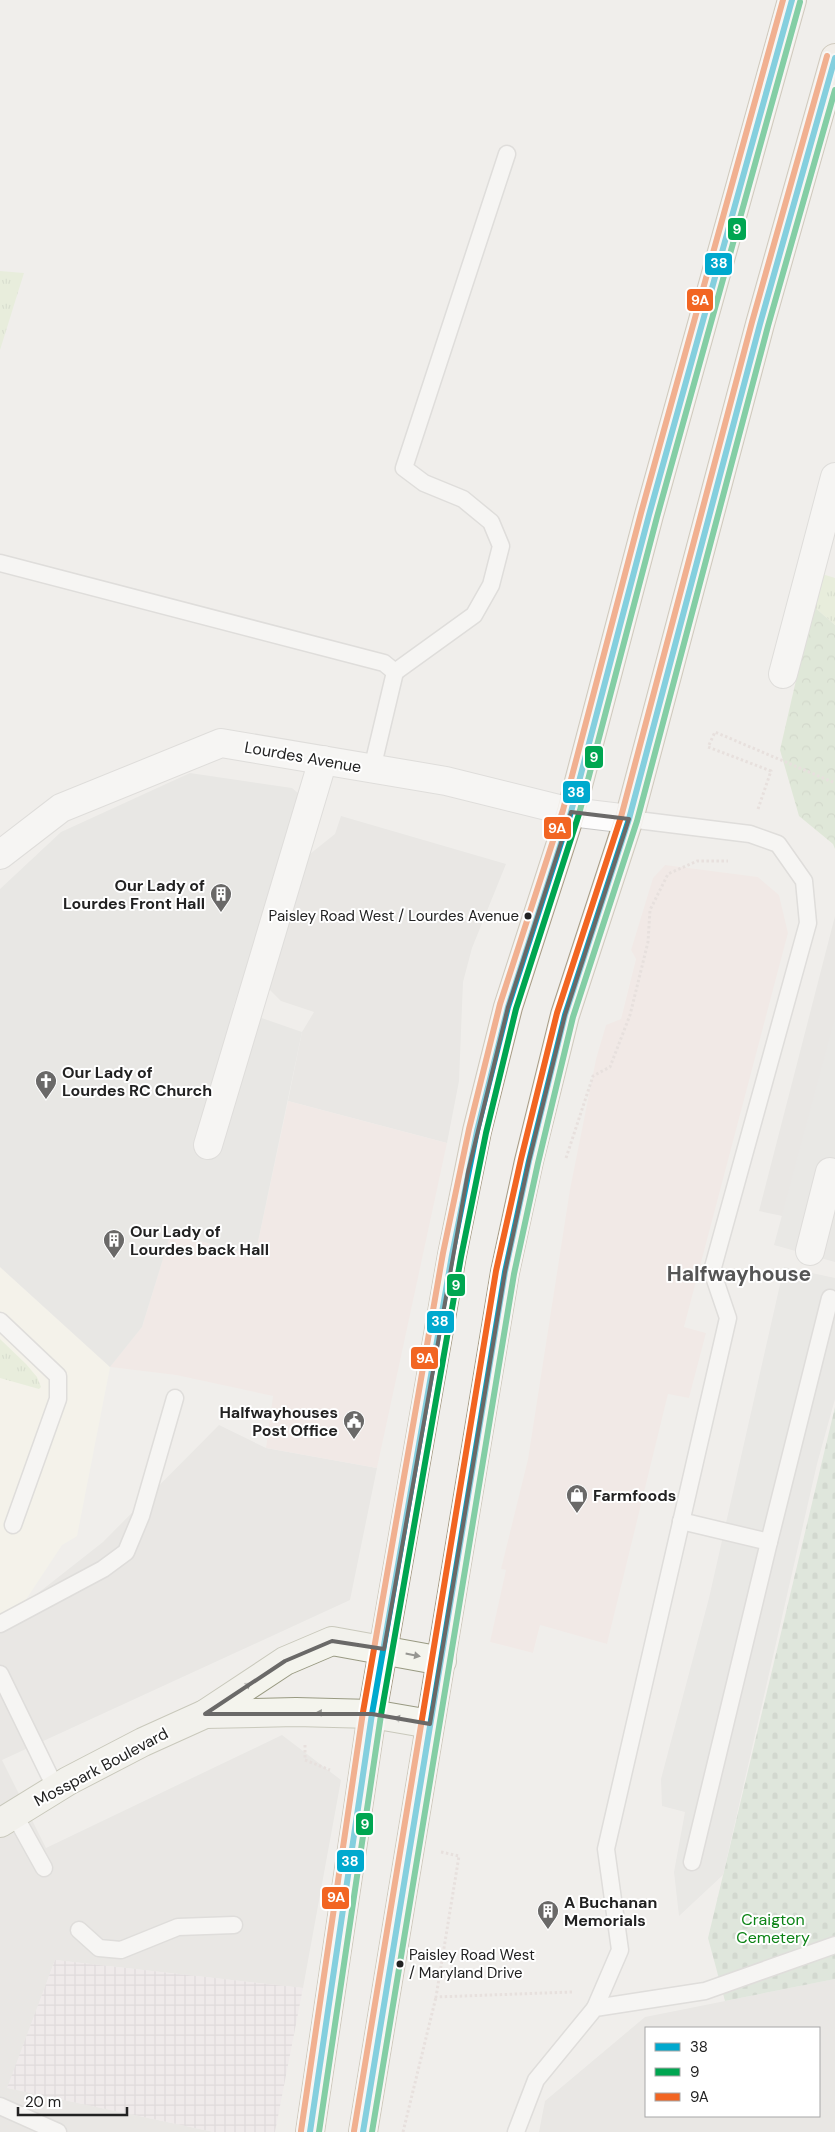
<svg xmlns="http://www.w3.org/2000/svg" width="835" height="2132" viewBox="0 0 835 2132" font-family="'DM Sans',sans-serif">
  <defs>
    <pattern id="industrial-grid" width="8" height="8" patternUnits="userSpaceOnUse" patternTransform="scale(1.25)"><rect width="8" height="8" fill="#ede4e9"/><path d="M0 4h8M4 0v8" fill="none" stroke="#cbc3c8"/></pattern>
    <pattern id="grass-tufts" width="24" height="20" patternUnits="userSpaceOnUse" patternTransform="scale(1.25)"><rect width="24" height="20" fill="#ddeccb"/><path d="M3 7l-1-3M5 7V3M7 7l1-3M15 17l-1-3M17 17v-4M19 17l1-3" fill="none" stroke="#bdcaae"/></pattern>
    <pattern id="forest-crowns" width="20" height="18" patternUnits="userSpaceOnUse" patternTransform="scale(1.25)"><rect width="20" height="18" fill="#cbdec1"/><path d="M2 6a3 3 0 1 1 6 0M12 15a3 3 0 1 1 6 0" fill="none" stroke="#aebea6"/></pattern>
    <pattern id="cemetery-stones" width="16" height="16" patternUnits="userSpaceOnUse" patternTransform="scale(1.25)"><rect width="16" height="16" fill="#cadbca"/><path d="M2 7V4a2 2 0 0 1 4 0v3zM10 15v-3a2 2 0 0 1 4 0v3z" fill="#adbcad"/></pattern>
  </defs>
  <rect width="100%" height="100%" fill="#f0eeeb"/>
  <!-- residential -->
  <g fill="#dfdedc" fill-rule="evenodd">
    <polygon points="341,816 506,864 472,948 463,982 459,1081 447,1143 288,1101 302,1032 314,1012 281,1001 267,987 269,971 310,854 335,834"/>
    <polygon points="835,916 835,1227 759,1211"/>
    <polygon points="219,1425 266,1448 377,1468 350,1600 2,1760 46,1848 282,1735 341,1780 303,1988 55,1960 8,2088 214,2132 0,2132 0,1623 103,1542"/>
    <path d="M835 1979V2132H539L545 2101 645 2017ZM646 2028H819V2116H646Z"/>
  </g>
  <!-- commercial -->
  <g fill="#f1e3e1">
    <polygon points="665,865 758,877 779,895 788,933 684,1327 706,1333 689,1398 668,1394 607,1644 540,1625 533,1653 490,1642 506,1570 501,1569 528,1459 570,1189 596,1059 606,1025 621,1019 636,959 631,950 653,878"/>
    <polygon points="288,1101 447,1143 377,1468 266,1448 273,1396 176,1375 110,1367 142,1327 171,1233 255,1256"/>
  </g>
  <!-- industrial -->
  <polygon fill="url(#industrial-grid)" points="55,1960 303,1988 275,2132 214,2132 7,2088"/>
  <!-- education -->
  <polygon fill="#f8f7e8" points="0,1267 110,1367 77,1536 62,1545 19,1610 0,1623"/>
  <!-- religious -->
  <polygon fill="#dededc" points="190,773 292,788 303,797 233,1008 302,1032 255,1256 171,1233 142,1327 110,1367 0,1267 0,889 61,832"/>
  <!-- grass -->
  <g fill="url(#grass-tufts)">
    <polygon points="0,271 24,273 0,350"/>
    <polygon points="819,573 835,578 835,625 813,606"/>
    <polygon points="0,1339 26,1364 37,1377 41,1387 39,1389 0,1378"/>
  </g>
  <!-- forest -->
  <polygon fill="url(#forest-crowns)" points="813,606 835,625 835,849 833,844 799,816 780,750"/>
  <!-- cemetery -->
  <polygon fill="url(#cemetery-stones)" points="835,1407 835,1979 725,2001 708,1938"/>
  <!-- parking -->
  <g fill="#e0dfde">
    <polygon points="835,1018 835,1262 774,1245"/>
    <polygon points="784,1267 835,1278 835,1399 817,1464 723,1875 679,1916 674,1872 685,1812 662,1806 661,1779 709,1598"/>
  </g>
  <g fill="none" stroke-linecap="round" stroke-linejoin="round">
    <!-- lane casing -->
    <g stroke="#c9c8c7" stroke-width="19">
      <g id="lane">
        <polyline points="0,563 384,663 395,672 372,769"/>
        <polyline points="395,672 474,615 491,585 501,546 491,522 463,499 424,483 404,468 507,154"/>
        <polyline points="0,1321 58,1376 58,1399 13,1525"/>
        <polyline points="681,1521 769,1542 692,1862"/>
        <polyline points="769,1542 830,1298"/>
        <polyline points="0,1624 103,1569 126,1552 141,1516 175,1398"/>
        <polyline points="0,1674 56,1789"/>
        <polyline points="14,1814 44,1868"/>
        <polyline points="79,1930 99,1948 121,1950 178,1927 234,1925"/>
        <polyline points="595,2008 620,1950 606,1849 728,1318 712,1271 808,923 804,881 778,844 750,834 629,819"/>
        <polyline points="0,2106 58,2132"/>
        <polyline points="516,2132 536,2080 595,2008 705,1991 835,1945"/>
      </g>
    </g>
    <!-- street casing -->
    <g stroke="#c9c8c7" stroke-width="30">
      <g id="street">
        <polyline points="783,674 835,477"/>
        <polyline points="0,855 61,808 221,743 446,781 571,812 629,819"/>
        <polyline points="208,1145 323,760"/>
        <polyline points="810,1251 830,1172"/>
      </g>
    </g>
    <!-- secondary casing -->
    <g stroke="#999a82" stroke-width="30">
      <g id="secondary">
        <polyline points="205,1714 296,1712 372,1714 430,1724"/>
        <polyline points="0,1823 68,1781 143,1742 205,1714 285,1661 332,1641 442,1661"/>
      </g>
    </g>
    <!-- primary casing -->
    <g stroke="#a79c86" stroke-width="30">
      <g id="primary">
        <polyline points="310,2132 372,1714 452,1255 477,1131 508,1007 571,812 649,515 792,0"/>
        <polyline points="363,2132 505,1272 529,1161 565,1015 629,819 760,324 835,58"/>
      </g>
    </g>
    <!-- path -->
    <g stroke="#dccecd" stroke-width="3" stroke-dasharray="2.5 2.5" stroke-linecap="butt">
      <polyline points="758,809 771,771 708,747 715,732 835,783"/>
      <polyline points="566,1158 593,1076 610,1067 630,1015 648,942 650,910 668,874 697,861 728,861"/>
      <polyline points="305,1745 305,1760 330,1770"/>
      <polyline points="441,1852 459,1856 436,1997 572,1992"/>
      <polyline points="403,2132 436,1997"/>
    </g>
    <!-- lane -->
    <use href="#lane" stroke="#fdfcfc" stroke-width="16"/>
    <!-- street -->
    <use href="#street" stroke="#fdfcfc" stroke-width="28"/>
    <!-- secondary -->
    <use href="#secondary" stroke="#f4f4ed" stroke-width="28"/>
    <!-- primary -->
    <use href="#primary" stroke="#f3ede7" stroke-width="28"/>
    <!-- bus-1 casing -->
    <g stroke="#fff" stroke-width="10">
      <g id="bus-1">
        <polyline points="310,2132 372,1714 452,1255 477,1131 508,1007 571,812 649,515 792,0"/>
        <polyline points="363,2132 505,1272 529,1161 565,1015 629,819 760,324 835,58"/>
      </g>
    </g>
    <!-- bus-2 casing -->
    <g stroke="#fff" stroke-width="10">
      <g id="bus-2">
        <polyline points="319,2132 381,1715 461,1257 486,1133 516,1009 579,814 657,517 800,2"/>
        <polyline points="372,2132 514,1274 538,1163 573,1017 637,821 768,326 835,90"/>
      </g>
    </g>
    <!-- bus-3 casing -->
    <g stroke="#fff" stroke-width="10">
      <g id="bus-3">
        <polyline points="301,2131 363,1712 443,1253 469,1129 500,1004 563,810 641,513 783,0"/>
        <polyline points="354,2131 496,1271 521,1159 557,1013 621,817 752,322 827,56"/>
      </g>
    </g>
    <!-- bus-1 -->
    <use href="#bus-1" stroke="#00a9ce" stroke-width="6"/>
    <!-- bus-2 -->
    <use href="#bus-2" stroke="#00a651" stroke-width="6"/>
    <!-- bus-3 -->
    <use href="#bus-3" stroke="#f26522" stroke-width="6"/>
  </g>
  <!-- one-way arrows -->
  <defs><path id="oneway-solid" d="M-6-.8H1V-3.2L6.5 0L1 3.2V.8H-6Z" transform="scale(1.25)"/></defs>
  <g fill="#969692">
    <use href="#oneway-solid" transform="translate(413 1655) rotate(11)"/>
    <use href="#oneway-solid" transform="translate(245 1687) rotate(-34)"/>
    <use href="#oneway-solid" transform="translate(323 1713) rotate(-178)"/>
    <use href="#oneway-solid" transform="translate(401 1719) rotate(-170)"/>
  </g>
  <!-- marked area -->
  <path d="M0 0H835V2132H0ZM571 812 629 819 565 1015 529 1161 505 1272 430 1724 372 1714H205L285 1661 332 1641 384 1649 468 1172 508 1007Z" fill="#f0eeeb" fill-opacity=".55" fill-rule="evenodd"/>
  <path fill="none" stroke="#6a6968" stroke-width="4" stroke-linejoin="round" d="M571 812 629 819 565 1015 529 1161 505 1272 430 1724 372 1714H205L285 1661 332 1641 384 1649 468 1172 508 1007Z"/>
  <!-- icons -->
  <defs>
    <g id="building-pin" transform="scale(1.125)"><path d="M0 17L-7.5 6A9.5 9.5 0 1 1 7.5 6Z" fill="#6a6968" stroke="#fff"/><path d="M-4-6H4V6H1V3H-1V6H-4ZM-2.5-4.3h1.7v1.8h-1.7ZM.8-4.3h1.7v1.8H.8ZM-2.5-1h1.7V.8h-1.7ZM.8-1h1.7V.8H.8Z" fill="#fff"/></g>
    <g id="church-pin" transform="scale(1.125)"><path d="M0 17L-7.5 6A9.5 9.5 0 1 1 7.5 6Z" fill="#6a6968" stroke="#fff"/><path d="M-1.2-6h2.4v3.5h3.3v2.4h-3.3V6h-2.4V-.1h-3.3v-2.4h3.3Z" fill="#fff"/></g>
    <g id="civic-pin" transform="scale(1.125)"><path d="M0 17L-7.5 6A9.5 9.5 0 1 1 7.5 6Z" fill="#6a6968" stroke="#fff"/><path d="M-.6-6.5H3V-4.5H.6V-3L4-1V1h2V6H-6V1h2V-1L-.6-3ZM-1.2 2.5V6h2.4V2.5Z" fill="#fff"/></g>
    <g id="shop-pin" transform="scale(1.125)"><path d="M0 17L-7.5 6A9.5 9.5 0 1 1 7.5 6Z" fill="#6a6968" stroke="#fff"/><path d="M-5-2.5h2.3a2.7 3.5 0 0 1 5.4 0H5L5.5 6h-11ZM-1.5-2.5h3a1.5 2.3 0 0 0-3 0Z" fill="#fff"/></g>
  </defs>
  <g fill-rule="evenodd">
    <use href="#building-pin" x="221" y="894"/>
    <use href="#church-pin" x="46" y="1081"/>
    <use href="#building-pin" x="114" y="1240"/>
    <use href="#civic-pin" x="354" y="1421"/>
    <use href="#shop-pin" x="577" y="1495"/>
    <use href="#building-pin" x="548" y="1911"/>
  </g>
  <!-- markers -->
  <g fill="#222" stroke="#fff" stroke-width="2">
    <circle cx="528" cy="916" r="4.5"/>
    <circle cx="400" cy="1964" r="4.5"/>
  </g>
  <g text-anchor="middle" dominant-baseline="central" stroke-width="4" stroke-linejoin="round" paint-order="stroke">
    <!-- bus labels -->
    <g font-size="15" fill="#222" stroke="#fff" text-anchor="end">
      <text x="519" y="916">Paisley Road West / Lourdes Avenue</text>
      <text x="409" y="1955" text-anchor="start">Paisley Road West<tspan x="409" dy="18">/ Maryland Drive</tspan></text>
    </g>
    <!-- street labels -->
    <g font-size="16" fill="#222" stroke="#fff">
      <text transform="translate(303 757) rotate(10)">Lourdes Avenue</text>
      <text transform="translate(101 1767) rotate(-28)">Mosspark Boulevard</text>
    </g>
    <!-- poi labels -->
    <g font-size="16" font-weight="bold" fill="#222" stroke="#fff" text-anchor="start">
      <text x="205" y="885" text-anchor="end">Our Lady of<tspan x="205" dy="18">Lourdes Front Hall</tspan></text>
      <text x="62" y="1072">Our Lady of<tspan x="62" dy="18">Lourdes RC Church</tspan></text>
      <text x="130" y="1231">Our Lady of<tspan x="130" dy="18">Lourdes back Hall</tspan></text>
      <text x="338" y="1412" text-anchor="end">Halfwayhouses<tspan x="338" dy="18">Post Office</tspan></text>
      <text x="593" y="1495">Farmfoods</text>
      <text x="564" y="1902">A Buchanan<tspan x="564" dy="18">Memorials</tspan></text>
    </g>
    <!-- park labels -->
    <g font-size="16" fill="#0c8416" stroke="#fff">
      <text x="773" y="1919">Craigton<tspan x="773" dy="18">Cemetery</tspan></text>
    </g>
    <!-- district labels -->
    <g font-size="21" font-weight="bold" fill="#555" stroke="#fff">
      <text x="739" y="1274">Halfwayhouse</text>
    </g>
  </g>
  <g stroke="#fff" stroke-width="2">
    <rect x="727" y="217" width="20" height="24" rx="5" fill="#00a651"/>
    <rect x="704" y="252" width="29" height="24" rx="5" fill="#00a9ce"/>
    <rect x="686" y="288" width="28" height="24" rx="5" fill="#f26522"/>
    <rect x="584" y="745" width="20" height="24" rx="5" fill="#00a651"/>
    <rect x="562" y="780" width="29" height="24" rx="5" fill="#00a9ce"/>
    <rect x="543" y="816" width="29" height="24" rx="5" fill="#f26522"/>
    <rect x="446" y="1273" width="20" height="24" rx="5" fill="#00a651"/>
    <rect x="426" y="1310" width="29" height="24" rx="5" fill="#00a9ce"/>
    <rect x="410" y="1346" width="29" height="24" rx="5" fill="#f26522"/>
    <rect x="355" y="1812" width="19" height="24" rx="5" fill="#00a651"/>
    <rect x="336" y="1849" width="29" height="24" rx="5" fill="#00a9ce"/>
    <rect x="321" y="1886" width="29" height="24" rx="5" fill="#f26522"/>
  </g>
  <g font-size="14" text-anchor="middle" font-weight="bold" fill="#fff">
    <text x="737" y="234">9</text>
    <text x="719" y="268">38</text>
    <text x="700" y="305">9A</text>
    <text x="594" y="762">9</text>
    <text x="576" y="797">38</text>
    <text x="557" y="833">9A</text>
    <text x="456" y="1290">9</text>
    <text x="440" y="1326">38</text>
    <text x="425" y="1363">9A</text>
    <text x="365" y="1829">9</text>
    <text x="350" y="1866">38</text>
    <text x="336" y="1902">9A</text>
  </g>
  <!-- legend -->
  <rect x="645" y="2027" width="175" height="90" fill="#ffffff" stroke="#a7a7a7"/>
  <rect x="655" y="2043" width="25" height="8" fill="#00a9ce" stroke="#a7a7a7"/>
  <text x="690" y="2052" font-size="15" fill="#222222">38</text>
  <rect x="655" y="2068" width="25" height="8" fill="#00a651" stroke="#a7a7a7"/>
  <text x="690" y="2077" font-size="15" fill="#222222">9</text>
  <rect x="655" y="2093" width="25" height="8" fill="#f26522" stroke="#a7a7a7"/>
  <text x="690" y="2102" font-size="15" fill="#222222">9A</text>
  <!-- scale -->
  <path d="M18 2107v8h109v-8" fill="none" stroke="#222222" stroke-width="2.5"/>
  <text x="25" y="2107" font-size="15" fill="#222222" stroke="#ffffff" stroke-width="4" paint-order="stroke">20 m</text>
</svg>
